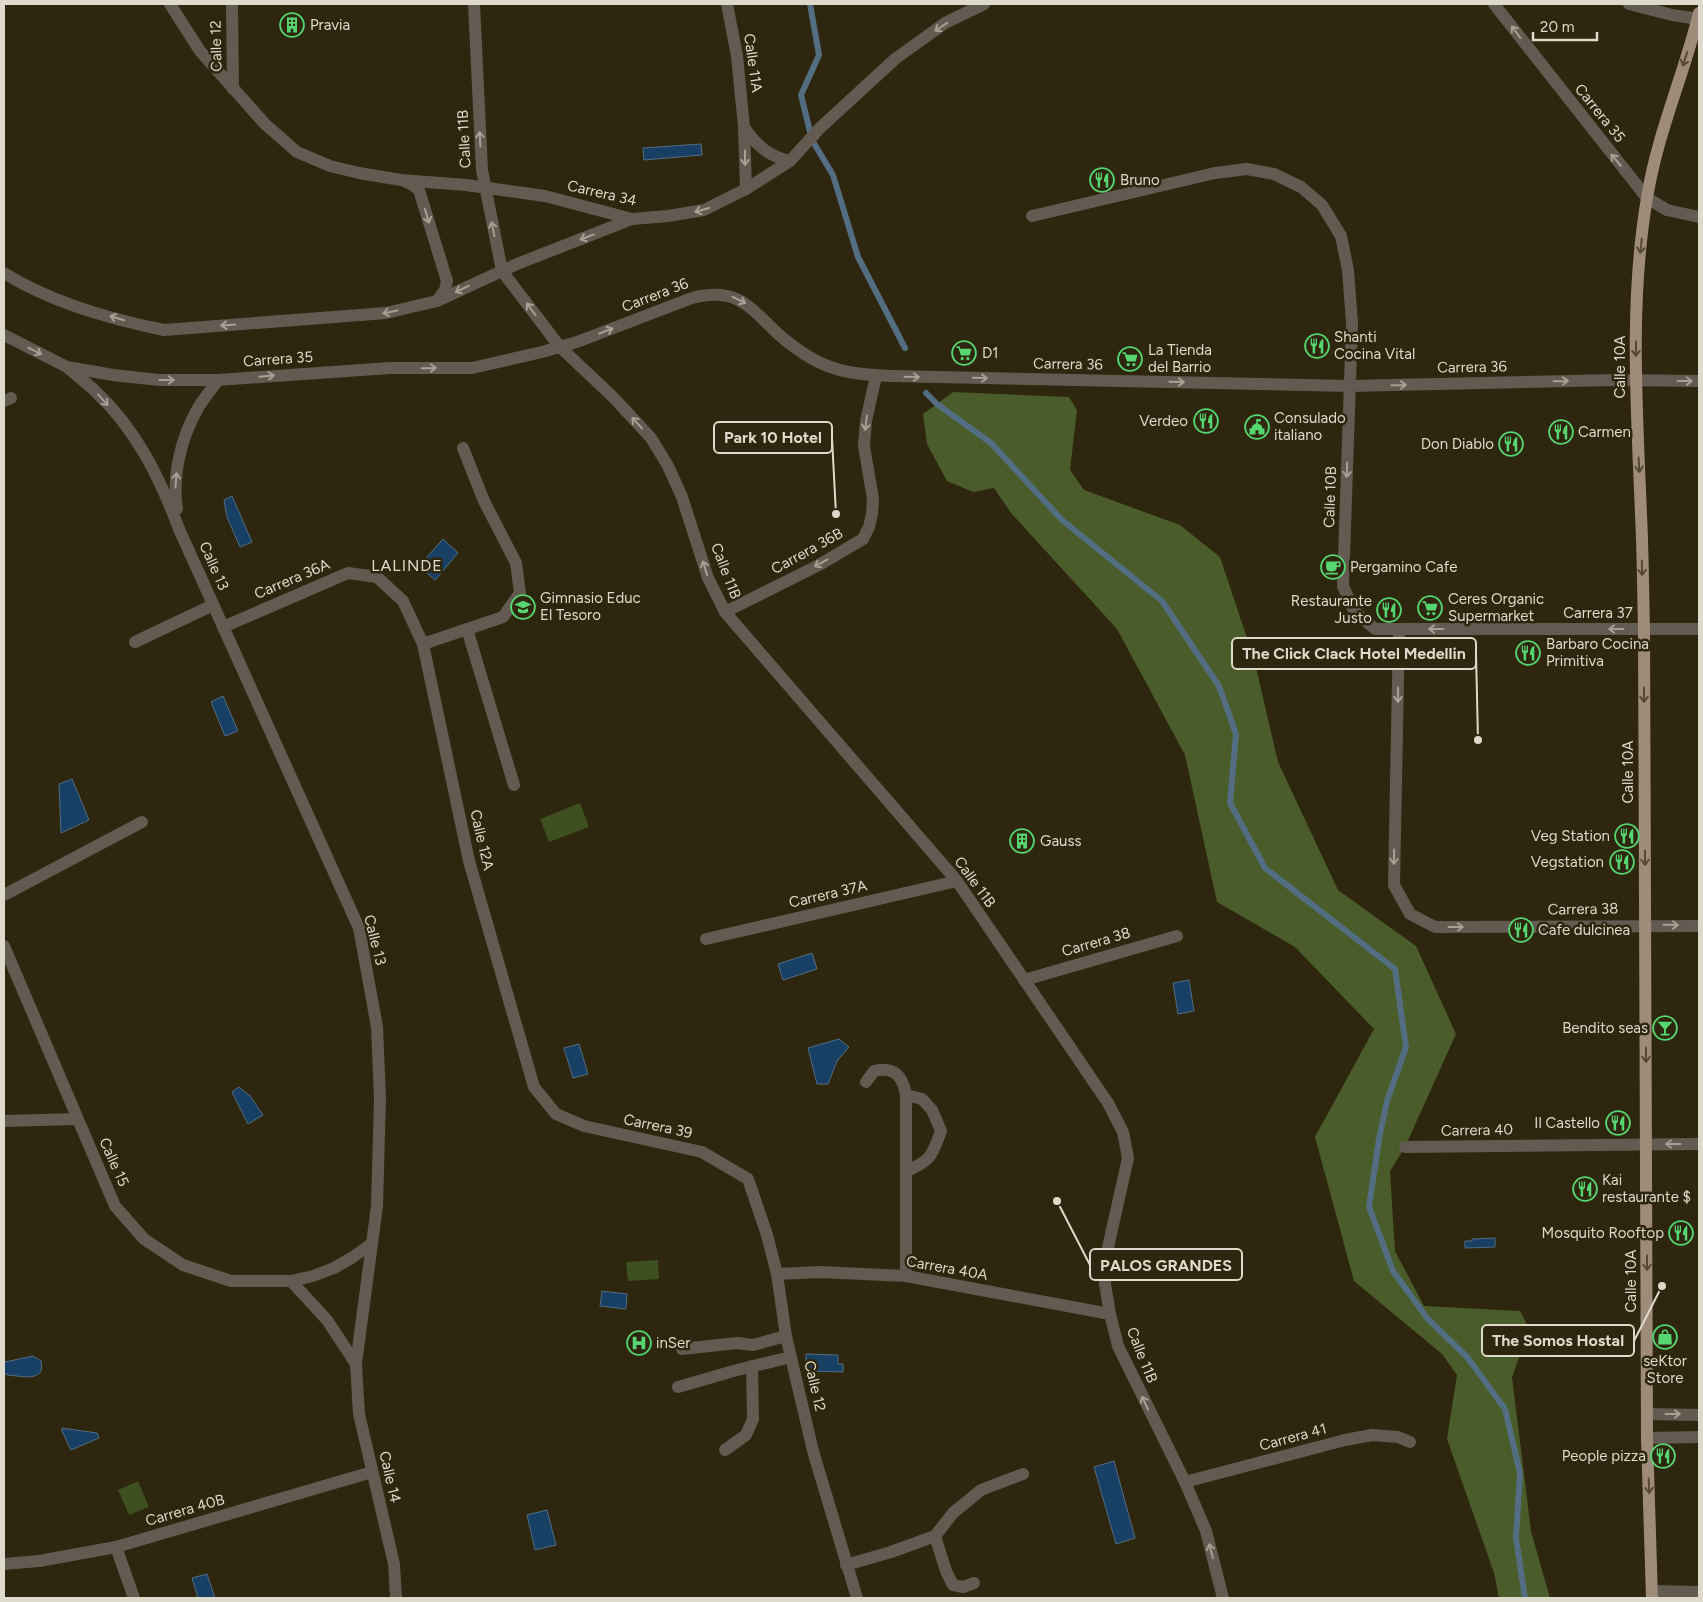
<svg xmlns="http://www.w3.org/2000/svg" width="1703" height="1602" viewBox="0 0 1703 1602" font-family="Figtree,sans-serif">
  <rect width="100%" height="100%" fill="#2e260e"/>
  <!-- green -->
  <g fill="#3f5020">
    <polygon points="580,803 589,827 549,842 540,819"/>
    <polygon points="658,1260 659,1279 628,1281 626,1262"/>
    <polygon points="138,1481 149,1507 129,1515 118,1490"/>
  </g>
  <!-- forest -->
  <polygon fill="#4a5c2a" points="953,392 1069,397 1077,410 1070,470 1084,490 1180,525 1220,557 1254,659 1278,762 1338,890 1416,946 1456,1034 1405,1147 1390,1171 1395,1251 1424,1306 1520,1311 1531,1332 1539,1338 1537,1346 1520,1355 1512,1377 1531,1531 1550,1598 1499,1598 1494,1573 1447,1439 1457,1375 1442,1354 1354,1281 1315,1137 1374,1029 1295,947 1217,902 1185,755 1117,629 1011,513 994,488 973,492 947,481 927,444 923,414"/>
  <!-- water -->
  <g fill="#174064" stroke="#536e83">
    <polygon points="701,144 702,155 644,160 643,148"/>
    <polygon points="232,496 252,542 240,547 227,517 224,500"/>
    <polygon points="443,539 458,553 435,580 419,566"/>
    <polygon points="223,696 238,731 225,736 211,702"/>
    <polygon points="72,779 89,820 61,833 59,784"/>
    <polygon points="812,953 817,969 783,980 778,964"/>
    <polygon points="1189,980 1194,1011 1178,1014 1173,983"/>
    <polygon points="839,1039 849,1047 837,1061 828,1084 817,1084 808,1048"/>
    <polygon points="579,1044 588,1074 573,1078 564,1048"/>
    <polygon points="239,1087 250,1096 263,1115 248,1124 232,1092"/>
    <polygon points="1495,1238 1495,1247 1465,1248 1465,1241 1472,1241 1472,1239"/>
    <polygon points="602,1291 627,1294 626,1309 600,1306"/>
    <polygon points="806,1354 838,1355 838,1364 843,1364 843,1372 806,1371"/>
    <path d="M33 1356 41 1361C46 1383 22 1376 7 1375L4 1372 5 1362Z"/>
    <polygon points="62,1428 97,1433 99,1438 71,1450 62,1431"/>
    <polygon points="1114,1461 1135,1538 1116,1544 1094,1467"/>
    <polygon points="547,1510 556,1545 535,1550 527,1515"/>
    <polygon points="207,1574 215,1598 198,1598 192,1578"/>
  </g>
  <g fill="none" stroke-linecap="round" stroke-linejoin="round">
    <!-- stream -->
    <g stroke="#536e83" stroke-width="6">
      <polyline points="810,4 819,55 801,95 812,140 833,175 858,257 905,348"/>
      <polyline points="926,393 937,404 991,443 1062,520 1162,601 1219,686 1236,734 1230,803 1265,868 1395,969 1406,1047 1387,1101 1379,1139 1369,1207 1393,1271 1427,1318 1467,1357 1505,1409 1520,1473 1516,1538 1525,1598"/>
    </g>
    <!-- minor -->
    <g stroke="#635a51" stroke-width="12">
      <polyline points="170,4 200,51 265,124 297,152 330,166 359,173 401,180 466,185 545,196 632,219 668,216 704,210 746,189 790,161 820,128 895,59 945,23 984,4"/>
      <polyline points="232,4 233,89"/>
      <polyline points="474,4 482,170 502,271 560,347 613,397 651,438 668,466 682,497 708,578 725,612 957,881 1108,1103 1123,1132 1128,1158 1107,1252 1105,1284 1110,1314 1118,1346 1185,1482 1206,1531 1223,1598"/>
      <polyline points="727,4 737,56 744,127 746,189"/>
      <polyline points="1494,4 1647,198 1667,210 1699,217"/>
      <polyline points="1629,4 1672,15 1699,19"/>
      <path d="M744 127C756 145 768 156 790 161"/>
      <polyline points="404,181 411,184 419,190 447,281 445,290 437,301"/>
      <polyline points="1032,216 1215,173 1247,169 1274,174 1301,187 1322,205 1341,236 1348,270 1352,323 1343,586 1354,611 1375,629 1699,629"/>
      <path d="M4 273C52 303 109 319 164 330L386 313 437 301 517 264 632 219"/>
      <path d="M4 335 67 367 113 375 159 380H218L390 368H472L542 352 577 342 692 298C736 287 748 305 777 333 787 342 799 351 811 358 836 373 863 375 892 376L1350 386 1615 380 1699 381"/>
      <path d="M67 367C76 375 87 383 96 392 136 429 160 478 179 529L359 928 377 1027 380 1098 377 1206 356 1364 359 1414 394 1564 396 1598"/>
      <polyline points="4,401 11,398"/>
      <path d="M177 509C172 475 181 438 198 408 204 398 212 389 218 380"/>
      <polyline points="725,612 819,565 863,539 869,527 872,514 873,499 864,446 866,421 876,376"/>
      <polyline points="223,627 348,573 377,577 403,601 423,644 469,861 534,1087 556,1114 584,1126 702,1152 748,1179 767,1235 777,1274 786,1336 813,1451 857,1598"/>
      <polyline points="467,629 514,785"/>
      <polyline points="1399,629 1394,885 1410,914 1435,927 1699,926"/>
      <polyline points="135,642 213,605"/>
      <polyline points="423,644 503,617 520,593 516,563 484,501 463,448"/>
      <polyline points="4,895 142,822"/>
      <polyline points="706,939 957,881"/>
      <polyline points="4,946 115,1206 144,1239 183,1265 231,1281 291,1281 313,1276 334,1268 353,1257 371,1244"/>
      <polyline points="1024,980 1177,936"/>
      <path d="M866 1082 874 1071C895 1066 903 1077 906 1095V1276"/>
      <path d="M906 1095 922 1099 932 1110 941 1131C932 1155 932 1160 907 1171"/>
      <polyline points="4,1121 77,1119"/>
      <polyline points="1405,1147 1699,1144"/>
      <polyline points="777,1274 820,1272 906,1276 1110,1314"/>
      <polyline points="291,1281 327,1320 356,1364"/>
      <polyline points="682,1349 737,1343 753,1345 786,1336"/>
      <polyline points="678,1387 737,1370 791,1357"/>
      <polyline points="1647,1414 1699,1415"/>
      <polyline points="1647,1438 1699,1437"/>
      <polyline points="725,1450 746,1435 753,1419 752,1366"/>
      <polyline points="1185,1482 1345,1440 1372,1435 1398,1437 1410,1442"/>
      <polyline points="935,1536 946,1571 953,1585 963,1587 974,1583"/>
      <polyline points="116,1547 134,1598"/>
      <polyline points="4,1564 39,1561 116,1547 372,1472"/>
      <polyline points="846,1565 891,1552 935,1536 953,1513 981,1490 1023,1474"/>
      <polyline points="1652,1591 1699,1592"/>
    </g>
    <!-- major -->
    <path stroke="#9e8b79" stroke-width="12" d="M1652 1598 1647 1438 1644 629C1643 591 1643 553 1641 515 1637 410 1629 303 1647 198 1657 134 1684 75 1699 13"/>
  </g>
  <!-- one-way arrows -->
  <defs><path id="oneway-shaft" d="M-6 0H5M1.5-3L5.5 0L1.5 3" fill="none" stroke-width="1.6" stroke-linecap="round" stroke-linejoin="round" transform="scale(1.25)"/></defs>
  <g stroke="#a7a094">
    <use href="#oneway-shaft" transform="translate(941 27) rotate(146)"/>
    <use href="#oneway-shaft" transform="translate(1516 32) rotate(-127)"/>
    <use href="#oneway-shaft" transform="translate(480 139) rotate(-93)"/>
    <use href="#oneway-shaft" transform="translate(745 158) rotate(90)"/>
    <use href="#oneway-shaft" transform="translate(1616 160) rotate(-130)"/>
    <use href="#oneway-shaft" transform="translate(702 210) rotate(164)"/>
    <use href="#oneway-shaft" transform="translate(427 216) rotate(73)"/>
    <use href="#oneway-shaft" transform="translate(493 229) rotate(-101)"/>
    <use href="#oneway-shaft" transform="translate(587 237) rotate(159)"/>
    <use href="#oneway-shaft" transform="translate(462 289) rotate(155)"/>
    <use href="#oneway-shaft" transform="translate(739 300) rotate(26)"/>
    <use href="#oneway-shaft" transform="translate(531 309) rotate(-127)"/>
    <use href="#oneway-shaft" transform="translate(390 312) rotate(169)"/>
    <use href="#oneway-shaft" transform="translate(117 318) rotate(-163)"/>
    <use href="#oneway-shaft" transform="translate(228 325) rotate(176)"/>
    <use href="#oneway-shaft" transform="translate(606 331) rotate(-21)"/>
    <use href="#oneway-shaft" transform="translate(35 351) rotate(27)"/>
    <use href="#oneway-shaft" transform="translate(429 368) rotate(-1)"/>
    <use href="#oneway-shaft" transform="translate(267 376) rotate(-5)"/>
    <use href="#oneway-shaft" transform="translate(912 377) rotate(1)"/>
    <use href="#oneway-shaft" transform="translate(980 378) rotate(1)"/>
    <use href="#oneway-shaft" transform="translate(167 380)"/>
    <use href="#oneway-shaft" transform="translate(1561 381) rotate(-1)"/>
    <use href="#oneway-shaft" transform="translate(1685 381)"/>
    <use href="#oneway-shaft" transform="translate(1177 382) rotate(1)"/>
    <use href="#oneway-shaft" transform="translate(1399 385) rotate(-1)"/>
    <use href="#oneway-shaft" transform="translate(103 400) rotate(48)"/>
    <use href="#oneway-shaft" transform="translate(637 423) rotate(-133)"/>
    <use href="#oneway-shaft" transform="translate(866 423) rotate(97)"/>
    <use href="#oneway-shaft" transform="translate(1347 470) rotate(92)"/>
    <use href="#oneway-shaft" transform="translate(176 480) rotate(-86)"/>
    <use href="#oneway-shaft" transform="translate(821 563) rotate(151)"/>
    <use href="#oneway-shaft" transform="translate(705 568) rotate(-107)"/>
    <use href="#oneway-shaft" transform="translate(1436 629) rotate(-180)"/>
    <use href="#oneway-shaft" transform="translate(1616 629) rotate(-180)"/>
    <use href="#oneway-shaft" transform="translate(1398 695) rotate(91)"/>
    <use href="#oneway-shaft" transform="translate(1394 857) rotate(91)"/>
    <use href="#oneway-shaft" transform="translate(1671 925) rotate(1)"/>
    <use href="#oneway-shaft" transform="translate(1456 927)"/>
    <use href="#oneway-shaft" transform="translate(1673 1144) rotate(-180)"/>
    <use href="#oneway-shaft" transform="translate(1145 1403) rotate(-115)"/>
    <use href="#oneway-shaft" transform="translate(1673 1414)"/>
    <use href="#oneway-shaft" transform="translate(1211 1551) rotate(-105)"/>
  </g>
  <g stroke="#554933">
    <use href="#oneway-shaft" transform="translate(1685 59) rotate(108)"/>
    <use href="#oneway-shaft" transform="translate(1641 246) rotate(96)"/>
    <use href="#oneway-shaft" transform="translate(1636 349) rotate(91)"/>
    <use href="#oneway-shaft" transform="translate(1639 465) rotate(87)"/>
    <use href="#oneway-shaft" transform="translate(1642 568) rotate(89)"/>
    <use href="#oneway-shaft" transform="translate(1644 695) rotate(90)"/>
    <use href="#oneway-shaft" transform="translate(1645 858) rotate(90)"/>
    <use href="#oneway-shaft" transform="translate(1646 1055) rotate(90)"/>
    <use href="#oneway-shaft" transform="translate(1647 1263) rotate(90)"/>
    <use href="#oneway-shaft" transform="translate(1649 1486) rotate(88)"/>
  </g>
  <!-- icons -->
  <defs>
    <g id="building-ring" transform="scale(1.25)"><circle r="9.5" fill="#2e260e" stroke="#55d671" stroke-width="1.5"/><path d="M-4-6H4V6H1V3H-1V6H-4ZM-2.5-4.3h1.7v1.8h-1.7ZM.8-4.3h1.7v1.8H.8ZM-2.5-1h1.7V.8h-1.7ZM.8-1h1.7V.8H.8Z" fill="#55d671"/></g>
    <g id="restaurant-ring" transform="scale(1.25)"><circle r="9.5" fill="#2e260e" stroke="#55d671" stroke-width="1.5"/><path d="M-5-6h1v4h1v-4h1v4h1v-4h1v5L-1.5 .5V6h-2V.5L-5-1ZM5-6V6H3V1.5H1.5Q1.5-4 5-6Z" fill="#55d671"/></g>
    <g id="supermarket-ring" transform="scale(1.25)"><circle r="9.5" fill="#2e260e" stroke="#55d671" stroke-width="1.5"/><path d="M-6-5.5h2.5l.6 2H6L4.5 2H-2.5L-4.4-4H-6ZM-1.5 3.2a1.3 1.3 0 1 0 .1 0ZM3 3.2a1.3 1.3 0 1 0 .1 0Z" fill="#55d671"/></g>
    <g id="civic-ring" transform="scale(1.25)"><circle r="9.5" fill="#2e260e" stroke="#55d671" stroke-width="1.5"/><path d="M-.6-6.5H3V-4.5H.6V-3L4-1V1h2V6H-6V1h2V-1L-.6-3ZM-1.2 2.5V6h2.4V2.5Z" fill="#55d671"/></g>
    <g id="cafe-ring" transform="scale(1.25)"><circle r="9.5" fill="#2e260e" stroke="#55d671" stroke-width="1.5"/><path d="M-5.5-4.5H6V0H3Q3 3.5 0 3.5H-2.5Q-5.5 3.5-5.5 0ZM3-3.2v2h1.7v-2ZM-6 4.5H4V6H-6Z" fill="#55d671"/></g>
    <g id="school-ring" transform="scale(1.25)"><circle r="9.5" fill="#2e260e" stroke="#55d671" stroke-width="1.5"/><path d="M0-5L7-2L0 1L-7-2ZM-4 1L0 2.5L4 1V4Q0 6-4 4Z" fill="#55d671"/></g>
    <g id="bar-ring" transform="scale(1.25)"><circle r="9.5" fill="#2e260e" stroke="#55d671" stroke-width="1.5"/><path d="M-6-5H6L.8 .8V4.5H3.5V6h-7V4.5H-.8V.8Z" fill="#55d671"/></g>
    <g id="shop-ring" transform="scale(1.25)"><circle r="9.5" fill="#2e260e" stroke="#55d671" stroke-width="1.5"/><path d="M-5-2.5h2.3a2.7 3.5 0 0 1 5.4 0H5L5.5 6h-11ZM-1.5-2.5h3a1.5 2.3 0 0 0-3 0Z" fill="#55d671"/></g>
    <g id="hospital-ring" transform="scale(1.25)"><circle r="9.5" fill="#2e260e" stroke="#55d671" stroke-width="1.5"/><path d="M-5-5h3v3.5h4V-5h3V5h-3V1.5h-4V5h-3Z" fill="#55d671"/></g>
  </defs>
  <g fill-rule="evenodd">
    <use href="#building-ring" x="292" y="25"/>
    <use href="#restaurant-ring" x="1102" y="180"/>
    <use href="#restaurant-ring" x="1317" y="346"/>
    <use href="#supermarket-ring" x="964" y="353"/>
    <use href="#supermarket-ring" x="1130" y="359"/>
    <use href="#restaurant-ring" x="1206" y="421"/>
    <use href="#civic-ring" x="1257" y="427"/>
    <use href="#restaurant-ring" x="1561" y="432"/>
    <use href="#restaurant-ring" x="1511" y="444"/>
    <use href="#cafe-ring" x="1333" y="567"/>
    <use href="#school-ring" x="523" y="607"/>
    <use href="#supermarket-ring" x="1430" y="608"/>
    <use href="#restaurant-ring" x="1389" y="610"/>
    <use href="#restaurant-ring" x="1528" y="653"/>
    <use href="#restaurant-ring" x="1627" y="836"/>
    <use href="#building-ring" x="1022" y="841"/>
    <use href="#restaurant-ring" x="1622" y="862"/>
    <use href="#restaurant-ring" x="1521" y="930"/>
    <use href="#bar-ring" x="1665" y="1028"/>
    <use href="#restaurant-ring" x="1618" y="1123"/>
    <use href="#restaurant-ring" x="1585" y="1189"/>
    <use href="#restaurant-ring" x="1681" y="1233"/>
    <use href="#shop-ring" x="1665" y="1337"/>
    <use href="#hospital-ring" x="639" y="1343"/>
    <use href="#restaurant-ring" x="1663" y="1456"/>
  </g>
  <g text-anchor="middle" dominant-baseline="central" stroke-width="5" stroke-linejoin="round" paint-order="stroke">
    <!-- poi labels -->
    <g font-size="15" fill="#dedacb" stroke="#2e260e" text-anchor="start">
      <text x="310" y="25">Pravia</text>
      <text x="1120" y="180">Bruno</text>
      <text x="1334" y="337">Shanti<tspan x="1334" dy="17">Cocina Vital</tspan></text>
      <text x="1148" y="350">La Tienda<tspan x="1148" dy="17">del Barrio</tspan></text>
      <text x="982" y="353">D1</text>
      <text x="1274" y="418">Consulado<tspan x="1274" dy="17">italiano</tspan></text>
      <text x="1188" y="421" text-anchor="end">Verdeo</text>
      <text x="1578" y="432">Carmen</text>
      <text x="1494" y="444" text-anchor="end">Don Diablo</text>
      <text x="1350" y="567">Pergamino Cafe</text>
      <text x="540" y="598">Gimnasio Educ<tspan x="540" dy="17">El Tesoro</tspan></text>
      <text x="1448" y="599">Ceres Organic<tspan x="1448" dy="17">Supermarket</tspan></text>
      <text x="1372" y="601" text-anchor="end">Restaurante<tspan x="1372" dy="17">Justo</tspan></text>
      <text x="1546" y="644">Barbaro Cocina<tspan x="1546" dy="17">Primitiva</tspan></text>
      <text x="1610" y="836" text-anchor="end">Veg Station</text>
      <text x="1040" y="841">Gauss</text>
      <text x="1604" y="862" text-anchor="end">Vegstation</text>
      <text x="1538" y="930">Cafe dulcinea</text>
      <text x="1648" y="1028" text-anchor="end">Bendito seas</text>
      <text x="1600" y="1123" text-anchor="end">Il Castello</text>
      <text x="1602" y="1180">Kai<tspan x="1602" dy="17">restaurante $</tspan></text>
      <text x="1664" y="1233" text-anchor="end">Mosquito Rooftop</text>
      <text x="656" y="1343">inSer</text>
      <text x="1665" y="1361" text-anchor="middle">seKtor<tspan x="1665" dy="17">Store</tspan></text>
      <text x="1646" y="1456" text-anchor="end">People pizza</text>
    </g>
    <!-- street labels -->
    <g font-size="15" fill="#dedacb" stroke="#2e260e">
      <text transform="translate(216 46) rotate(-91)">Calle 12</text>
      <text transform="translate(753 63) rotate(82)">Calle 11A</text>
      <text transform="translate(1600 113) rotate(51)">Carrera 35</text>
      <text transform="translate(464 139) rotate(-93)">Calle 11B</text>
      <text transform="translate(602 193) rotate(13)">Carrera 34</text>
      <text transform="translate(655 295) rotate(-21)">Carrera 36</text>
      <text transform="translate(278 359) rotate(-4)">Carrera 35</text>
      <text transform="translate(1068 364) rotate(1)">Carrera 36</text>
      <text transform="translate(1472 367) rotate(-1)">Carrera 36</text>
      <text transform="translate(1620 367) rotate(-90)">Calle 10A</text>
      <text transform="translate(1330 497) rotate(-88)">Calle 10B</text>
      <text transform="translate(807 551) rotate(-29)">Carrera 36B</text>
      <text transform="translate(214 566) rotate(66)">Calle 13</text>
      <text transform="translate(726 571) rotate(69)">Calle 11B</text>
      <text transform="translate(292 579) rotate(-23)">Carrera 36A</text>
      <text x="1598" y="613">Carrera 37</text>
      <text transform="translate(1628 772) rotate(-90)">Calle 10A</text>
      <text transform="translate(482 840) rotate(77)">Calle 12A</text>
      <text transform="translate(975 882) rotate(54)">Calle 11B</text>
      <text transform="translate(828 894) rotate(-13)">Carrera 37A</text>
      <text transform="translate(1583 909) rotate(-1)">Carrera 38</text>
      <text transform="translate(375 940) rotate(76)">Calle 13</text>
      <text transform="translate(1096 942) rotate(-16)">Carrera 38</text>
      <text transform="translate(658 1126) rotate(12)">Carrera 39</text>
      <text transform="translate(1477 1130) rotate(-1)">Carrera 40</text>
      <text transform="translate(114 1162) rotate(66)">Calle 15</text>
      <text transform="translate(947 1268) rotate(10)">Carrera 40A</text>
      <text transform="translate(1631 1281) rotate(-90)">Calle 10A</text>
      <text transform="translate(1142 1355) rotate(68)">Calle 11B</text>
      <text transform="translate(815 1386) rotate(77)">Calle 12</text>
      <text transform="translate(1293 1437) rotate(-15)">Carrera 41</text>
      <text transform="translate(390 1477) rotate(77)">Calle 14</text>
      <text transform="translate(185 1510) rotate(-16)">Carrera 40B</text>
    </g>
    <!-- neighbourhood labels -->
    <g font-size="16" letter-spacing="1" fill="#dedacb" stroke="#2e260e">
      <text x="407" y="565">LALINDE</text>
    </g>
  </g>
  <!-- callouts -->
  <path fill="none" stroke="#dedacb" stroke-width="2" d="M836 514L832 438M1478 740L1476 653M1057 1201L1090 1265M1662 1286L1634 1341"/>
  <g fill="#dedacb" stroke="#2e260e" stroke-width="2">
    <circle cx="836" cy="514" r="5"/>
    <circle cx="1478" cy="740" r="5"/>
    <circle cx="1057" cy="1201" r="5"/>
    <circle cx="1662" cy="1286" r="5"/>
  </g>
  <g fill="#2e260e" stroke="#dedacb" stroke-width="2">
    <rect x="714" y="422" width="118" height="31" rx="5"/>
    <rect x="1232" y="638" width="244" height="31" rx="5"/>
    <rect x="1090" y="1249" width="152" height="31" rx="5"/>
    <rect x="1482" y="1325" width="152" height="31" rx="5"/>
  </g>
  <g font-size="16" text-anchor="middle" font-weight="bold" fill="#dedacb">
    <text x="773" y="443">Park 10 Hotel</text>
    <text x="1354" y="659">The Click Clack Hotel Medellin</text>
    <text x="1166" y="1271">PALOS GRANDES</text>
    <text x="1558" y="1346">The Somos Hostal</text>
  </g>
  <!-- border -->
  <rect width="1703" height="1602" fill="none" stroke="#dedacb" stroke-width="10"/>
  <!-- scale -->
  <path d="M1533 32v8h64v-8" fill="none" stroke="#dedacb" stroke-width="2.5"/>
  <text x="1540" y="32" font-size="15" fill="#dedacb" stroke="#2e260e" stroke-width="4" paint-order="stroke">20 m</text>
</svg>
